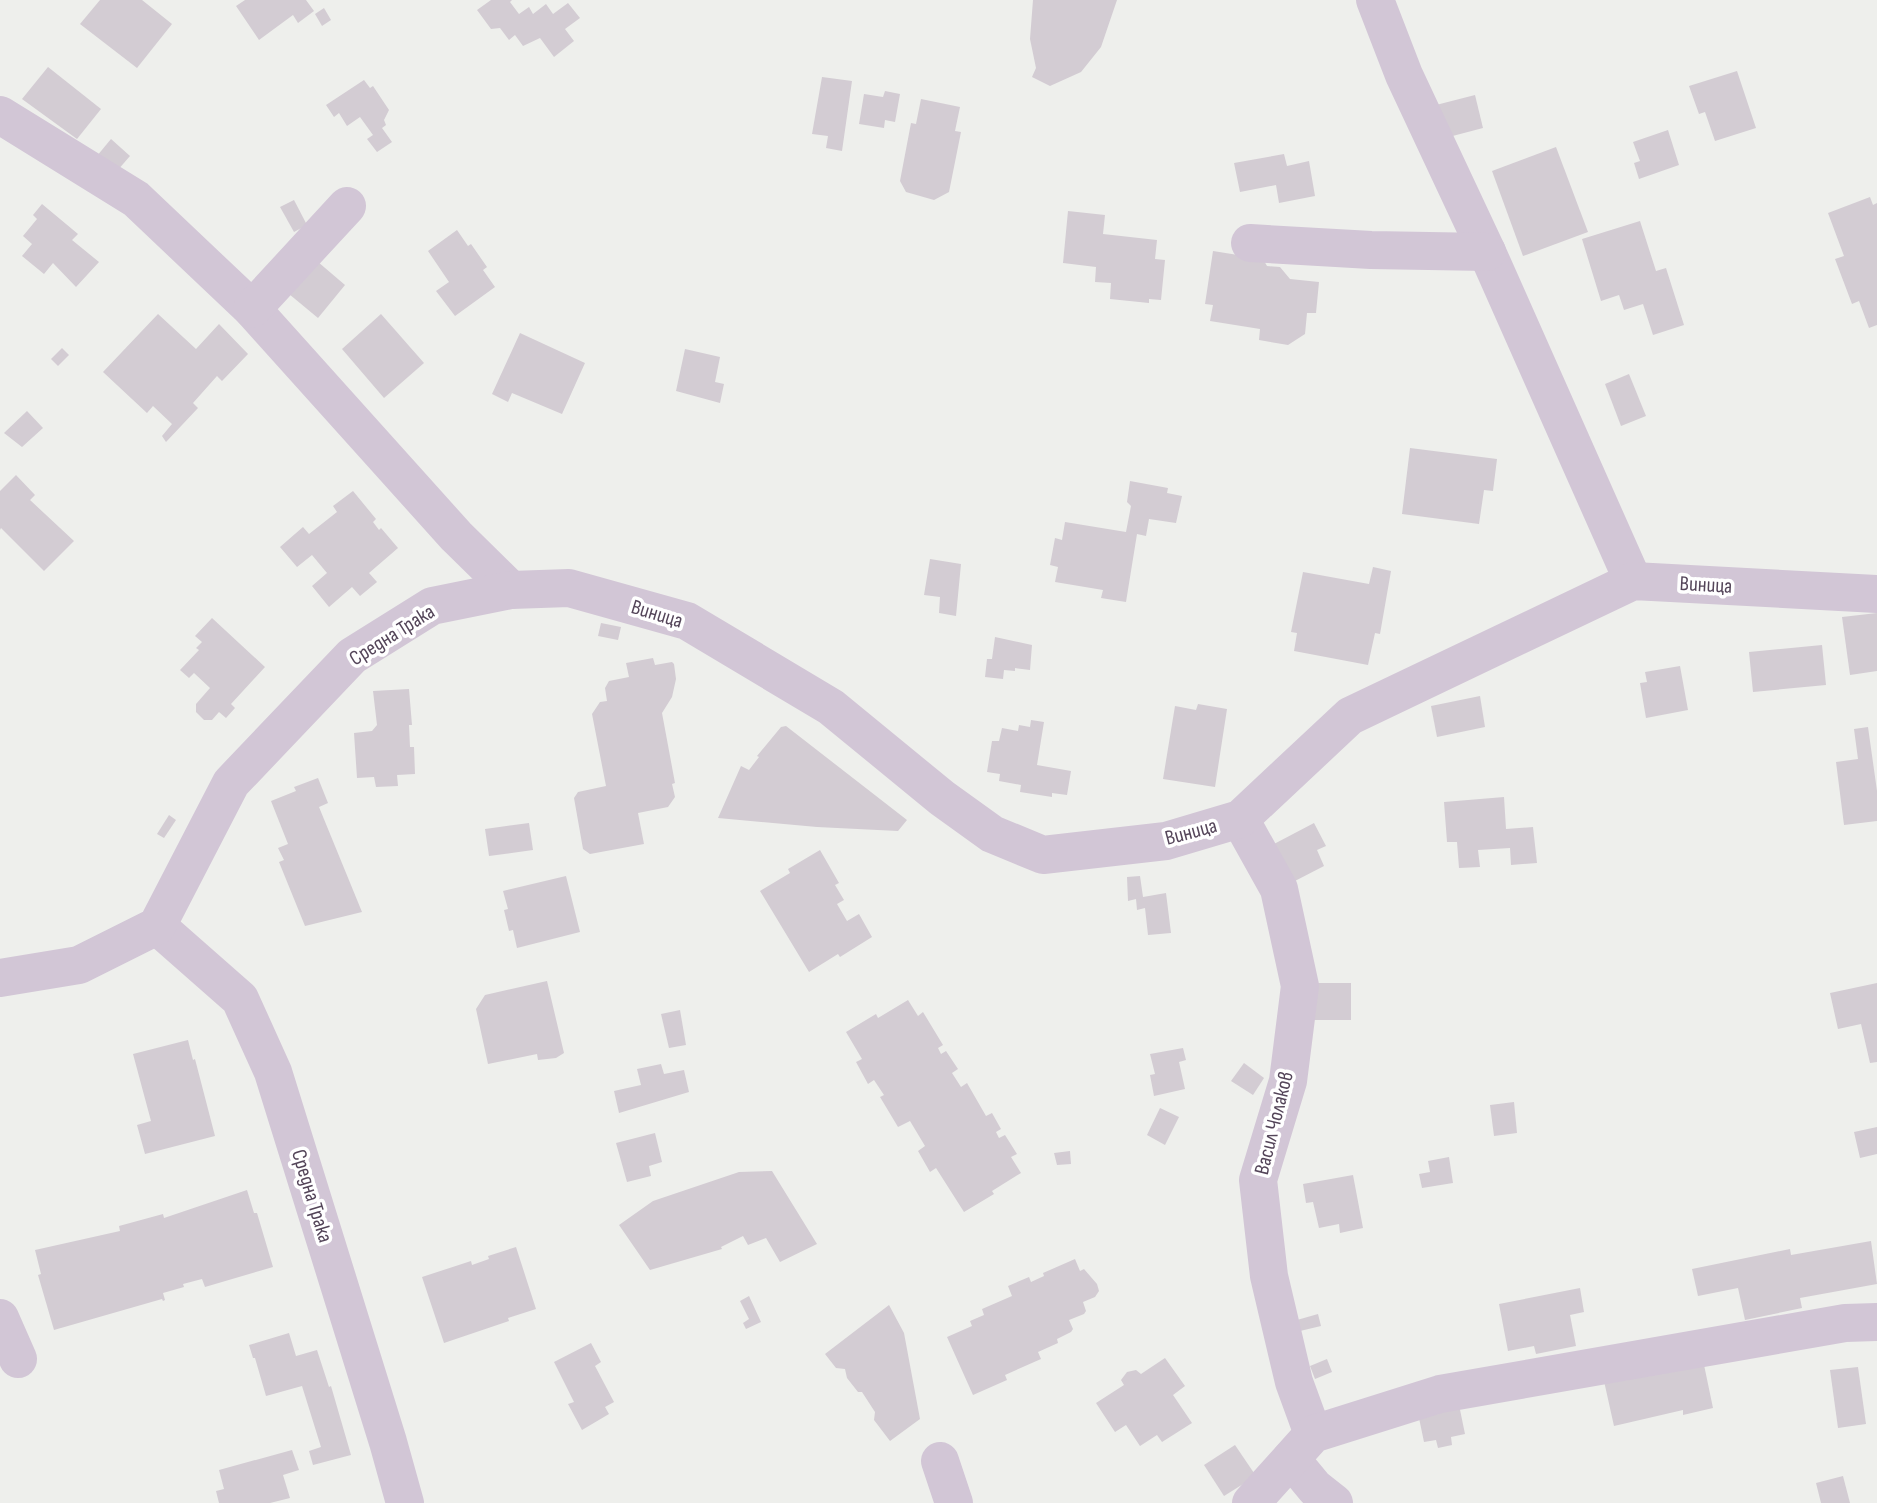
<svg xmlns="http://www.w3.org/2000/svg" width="1877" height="1503" viewBox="0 0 1877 1503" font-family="'Sofia Sans Condensed',sans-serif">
  <rect width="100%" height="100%" fill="#eeefec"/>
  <!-- building -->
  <g fill="#d3ccd3">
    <polygon points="100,0 142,0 172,24 137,68 80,24"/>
    <polygon points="245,0 306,0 314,11 298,23 293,15 259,40 236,6"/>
    <polygon points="491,0 512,0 510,2 519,14 529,7 533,14 546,4 553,14 568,3 580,18 565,29 574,41 554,57 540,38 523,46 515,35 509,40 500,28 491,29 477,10"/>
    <polygon points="1033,0 1117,0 1101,47 1081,72 1050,86 1032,77 1036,68 1030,39"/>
    <polygon points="324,8 331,20 322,26 315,14"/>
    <polygon points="48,67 101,109 77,139 22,99"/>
    <polygon points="1737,71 1756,128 1715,141 1705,112 1699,114 1689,86"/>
    <polygon points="822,77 852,81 842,151 826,148 828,136 812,134"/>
    <polygon points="364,80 370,88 373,86 389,110 384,120 386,125 382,128 392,142 377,152 367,139 373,135 360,117 347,126 339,113 334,117 326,105"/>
    <polygon points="885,91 900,94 895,122 885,120 884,128 859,124 864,94 883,97"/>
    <polygon points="1475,95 1483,128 1445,138 1436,105"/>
    <polygon points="921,99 960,107 955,131 961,132 949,192 934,200 906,192 900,181 911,123 916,124"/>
    <polygon points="1668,130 1679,165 1639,179 1634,163 1640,161 1633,142"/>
    <polygon points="111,139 130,156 110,179 92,162"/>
    <polygon points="1556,147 1588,232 1523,256 1492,171"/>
    <polygon points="1284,154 1287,166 1309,161 1315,196 1279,203 1276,185 1240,192 1234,163"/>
    <polygon points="1870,197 1873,205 1877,203 1877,325 1869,328 1859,301 1852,304 1835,259 1844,256 1828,213"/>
    <polygon points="294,200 307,225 294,232 280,207"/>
    <polygon points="42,204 78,234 72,240 99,262 76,287 53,263 44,274 22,256 32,244 23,236 37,219 33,215"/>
    <polygon points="1068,211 1105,215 1103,234 1157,240 1155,259 1165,260 1161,300 1149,299 1149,303 1110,299 1111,283 1095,282 1096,267 1063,263"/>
    <polygon points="1640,221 1656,271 1666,268 1684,325 1653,335 1643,304 1624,310 1619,295 1601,301 1582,239"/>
    <polygon points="457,230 468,246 471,244 487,267 483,270 495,287 455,316 436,291 449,282 428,251"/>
    <polygon points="1213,251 1263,259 1267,266 1280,267 1290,279 1319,282 1316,313 1307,313 1305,334 1288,345 1259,340 1260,329 1210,321 1213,305 1205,304"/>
    <polygon points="311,256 345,285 318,318 283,289"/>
    <polygon points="158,314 196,349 219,324 248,354 222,381 217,376 193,403 198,408 166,442 162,436 172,424 153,406 147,413 103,372"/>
    <polygon points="381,314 424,363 384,398 342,349"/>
    <polygon points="520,333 585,363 562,414 512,393 508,402 492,394"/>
    <polygon points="62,348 69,355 58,366 51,359"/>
    <polygon points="685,349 720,357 715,382 724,384 720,403 676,391"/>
    <polygon points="1629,374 1646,416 1621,426 1605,384"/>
    <polygon points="27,411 43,428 22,447 4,433"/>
    <polygon points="1410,448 1497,459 1493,491 1484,490 1479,524 1402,514"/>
    <polygon points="16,475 35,495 30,500 74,541 44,571 1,528 0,530 0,491"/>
    <polygon points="1130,481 1168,488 1167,493 1182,496 1176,523 1149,519 1146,536 1137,534 1126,602 1101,598 1103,590 1055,582 1058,567 1050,565 1055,538 1062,540 1065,522 1126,532 1131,506 1127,502"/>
    <polygon points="353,491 376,519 373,522 379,530 381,528 398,548 369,573 377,582 360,596 352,587 329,607 312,586 327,573 312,555 297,567 280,547 303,527 309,534 337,512 333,506"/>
    <polygon points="930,559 961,564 956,616 939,613 940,597 924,595"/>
    <polygon points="1373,567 1391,571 1380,634 1375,633 1368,665 1294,651 1297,633 1291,632 1303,572 1369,584"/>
    <polygon points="1877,613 1877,671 1850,675 1842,617"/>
    <polygon points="212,618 265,667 231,704 235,708 226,718 219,712 212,720 204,720 196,712 196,704 210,688 194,673 189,678 180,670 199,650 196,648 202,642 195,636"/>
    <polygon points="601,623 621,627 618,640 598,636"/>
    <polygon points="995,637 1032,645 1030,670 1015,668 1015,671 1004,670 1003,679 985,677 987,659 992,659"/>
    <polygon points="1822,645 1826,685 1753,692 1749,652"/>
    <polygon points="653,658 655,665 672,662 674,664 676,679 672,697 662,713 675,783 672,784 675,797 668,807 638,813 644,844 590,854 583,849 574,798 578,792 606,786 592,714 600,702 607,701 605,688 609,681 629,677 626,663"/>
    <polygon points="1680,666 1688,710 1646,718 1640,683 1647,682 1645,672"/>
    <polygon points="409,689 412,725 409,725 410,747 414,747 415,774 397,775 398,786 376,787 374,777 357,778 354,733 372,731 377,725 373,691"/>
    <polygon points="1480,696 1485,727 1437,737 1431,706"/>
    <polygon points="1198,704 1227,709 1215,787 1163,779 1175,706 1196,710"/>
    <polygon points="1031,720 1044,722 1037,765 1071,771 1067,795 1052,793 1052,797 1020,792 1021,785 999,781 1000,774 987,772 992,741 999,741 1002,728 1018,731 1019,725 1030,727"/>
    <polygon points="786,726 907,820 898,831 817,827 718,818 741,766 749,770 759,757 757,756 781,727"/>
    <polygon points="1868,727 1877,791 1877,821 1844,825 1836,762 1858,759 1854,729"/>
    <polygon points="318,778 328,803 319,807 362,912 305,926 279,862 284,860 278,848 288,844 271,801 296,791 294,787"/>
    <polygon points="1504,797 1506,829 1533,827 1537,863 1511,865 1510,848 1478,850 1480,867 1459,868 1457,842 1447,842 1444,802"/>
    <polygon points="169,815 176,820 164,838 157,834"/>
    <polygon points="529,823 533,850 489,856 485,829"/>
    <polygon points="1314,823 1326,846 1317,850 1324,866 1293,882 1274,844"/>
    <polygon points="820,850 839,883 835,885 844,900 837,904 847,921 859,914 872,937 840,957 838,954 809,972 760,891 790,873 788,869"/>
    <polygon points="566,876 580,932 517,948 513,930 509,931 504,910 508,909 503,891"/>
    <polygon points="1140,876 1143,897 1166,893 1171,933 1148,935 1145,908 1137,910 1136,899 1128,901 1127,877"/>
    <polygon points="547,981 564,1053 556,1058 538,1060 537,1054 488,1064 476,1009 485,995"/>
    <rect x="1314" y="983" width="37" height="37"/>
    <polygon points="1877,983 1877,1062 1870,1063 1861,1024 1838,1029 1830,993"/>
    <polygon points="908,1000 918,1016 923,1012 943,1045 938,1048 941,1054 946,1051 958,1069 952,1073 961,1087 967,1083 986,1116 992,1113 1001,1129 996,1132 999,1138 1005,1135 1017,1154 1011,1157 1021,1173 992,1191 994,1194 964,1212 936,1168 930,1172 918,1151 925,1146 910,1121 898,1127 880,1097 884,1095 874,1080 868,1084 856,1062 862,1059 846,1032 876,1014 878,1018"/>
    <polygon points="680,1010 686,1045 669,1048 661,1014"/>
    <polygon points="188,1040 193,1060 195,1059 215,1136 145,1154 137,1125 151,1121 133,1054"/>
    <polygon points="1183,1048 1186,1060 1179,1062 1185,1089 1154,1096 1150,1075 1155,1074 1150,1054"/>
    <polygon points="1244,1063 1264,1078 1253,1095 1231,1081"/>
    <polygon points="661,1064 664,1074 684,1070 689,1092 619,1113 614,1091 641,1085 637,1069"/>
    <polygon points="1514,1102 1517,1133 1494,1136 1490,1105"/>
    <polygon points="1160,1108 1179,1117 1165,1145 1147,1135"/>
    <polygon points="1877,1127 1877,1154 1860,1158 1854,1132"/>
    <polygon points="655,1133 662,1162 649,1166 651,1176 627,1182 616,1143"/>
    <polygon points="1070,1151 1071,1164 1057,1165 1054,1153"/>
    <polygon points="1449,1157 1453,1183 1422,1188 1419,1174 1430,1172 1428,1161"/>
    <polygon points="772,1171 817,1244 780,1262 766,1238 748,1245 743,1236 721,1247 722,1249 650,1270 619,1225 653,1201 739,1172"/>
    <polygon points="1353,1175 1363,1228 1340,1233 1339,1224 1319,1228 1313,1202 1306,1203 1303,1184"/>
    <polygon points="247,1190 254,1213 257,1213 273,1267 205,1287 202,1279 183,1284 184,1287 163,1293 165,1300 163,1301 162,1299 54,1330 38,1275 41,1274 35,1250 120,1231 119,1226 163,1214 164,1218"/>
    <polygon points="1871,1241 1877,1284 1800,1298 1802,1308 1745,1320 1738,1288 1698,1296 1692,1269 1790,1249 1791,1255"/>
    <polygon points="516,1247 536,1309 508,1318 509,1321 444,1343 422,1277 471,1261 472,1265 489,1259 488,1256"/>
    <polygon points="1075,1259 1080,1271 1084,1269 1097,1284 1099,1291 1095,1297 1083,1302 1086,1311 1084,1314 1069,1320 1073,1329 1071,1332 1057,1339 1058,1343 1038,1352 1041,1359 1005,1375 1007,1380 973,1395 947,1337 972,1326 970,1321 984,1315 982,1309 1012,1296 1008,1286 1029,1277 1031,1282 1044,1276 1043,1273"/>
    <polygon points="1580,1288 1584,1312 1570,1315 1576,1346 1536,1354 1534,1346 1508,1351 1499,1304"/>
    <polygon points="749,1296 761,1322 746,1329 743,1323 749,1319 740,1301"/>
    <polygon points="889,1305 904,1333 920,1419 890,1441 874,1420 875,1412 862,1392 858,1392 847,1378 845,1369 836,1368 825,1354"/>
    <polygon points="1318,1314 1321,1326 1300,1331 1297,1320"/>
    <polygon points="289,1333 296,1356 317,1350 329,1387 331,1386 351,1455 313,1465 309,1451 321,1447 302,1386 266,1396 255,1358 253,1358 249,1345"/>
    <polygon points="591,1343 601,1362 595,1366 614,1402 605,1407 609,1414 582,1430 568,1404 574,1402 554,1362"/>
    <polygon points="1165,1358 1185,1386 1173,1395 1192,1423 1162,1442 1157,1435 1140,1446 1126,1425 1115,1432 1096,1403 1124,1385 1121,1380 1127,1372 1136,1370 1141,1374"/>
    <polygon points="1327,1359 1332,1372 1315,1379 1310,1366"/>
    <polygon points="1703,1360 1713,1408 1683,1415 1683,1410 1614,1426 1604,1381"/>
    <polygon points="1858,1367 1866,1424 1838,1428 1830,1370"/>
    <polygon points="1458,1400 1465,1434 1451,1437 1452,1445 1438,1448 1436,1440 1424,1442 1419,1418"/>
    <polygon points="1235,1445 1256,1476 1224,1496 1204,1465"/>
    <polygon points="292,1450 299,1470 283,1475 290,1498 270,1503 219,1503 216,1491 224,1489 219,1470"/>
    <polygon points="1843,1476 1850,1503 1821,1503 1816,1483"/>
  </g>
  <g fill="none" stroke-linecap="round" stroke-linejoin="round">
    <!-- minor -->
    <g stroke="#d2c6d6" stroke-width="38">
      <polyline points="1375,0 1404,75 1487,252 1633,581"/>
      <polyline points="0,115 136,199 252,309 456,536 511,590"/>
      <polyline points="1250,243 1371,250 1487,252"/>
      <polyline points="252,309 347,206"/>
      <polyline points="1240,819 1279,889 1300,986 1288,1081 1258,1180 1269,1276 1294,1382 1313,1434"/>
      <polyline points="157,926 240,999 273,1072 388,1442 405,1503"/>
      <polyline points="0,978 79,965 157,926 231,783 352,656 432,606 511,590 569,588 687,621 831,707 942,798 992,834 1043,855 1166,841 1240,819 1350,716 1633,581 1877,594"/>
      <polyline points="0,1318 18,1359"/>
      <polyline points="1291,1459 1315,1488 1334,1503"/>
      <polyline points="940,1461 954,1503"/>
      <polyline points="1251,1503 1313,1434 1440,1394 1845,1323 1877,1322"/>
    </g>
  </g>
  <g text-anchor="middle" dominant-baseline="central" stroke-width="7" stroke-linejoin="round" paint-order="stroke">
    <!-- street labels -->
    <g font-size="21" fill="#544559" stroke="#fff">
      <text transform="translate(1706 585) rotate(3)">Виница</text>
      <text transform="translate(657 614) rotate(17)">Виница</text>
      <text transform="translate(392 635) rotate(-32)">Средна Трака</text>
      <text transform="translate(1191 832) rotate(-15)">Виница</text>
      <text transform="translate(1274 1123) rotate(-76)">Васил Чолаков</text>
      <text transform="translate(312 1196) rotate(73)">Средна Трака</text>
    </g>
  </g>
</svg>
